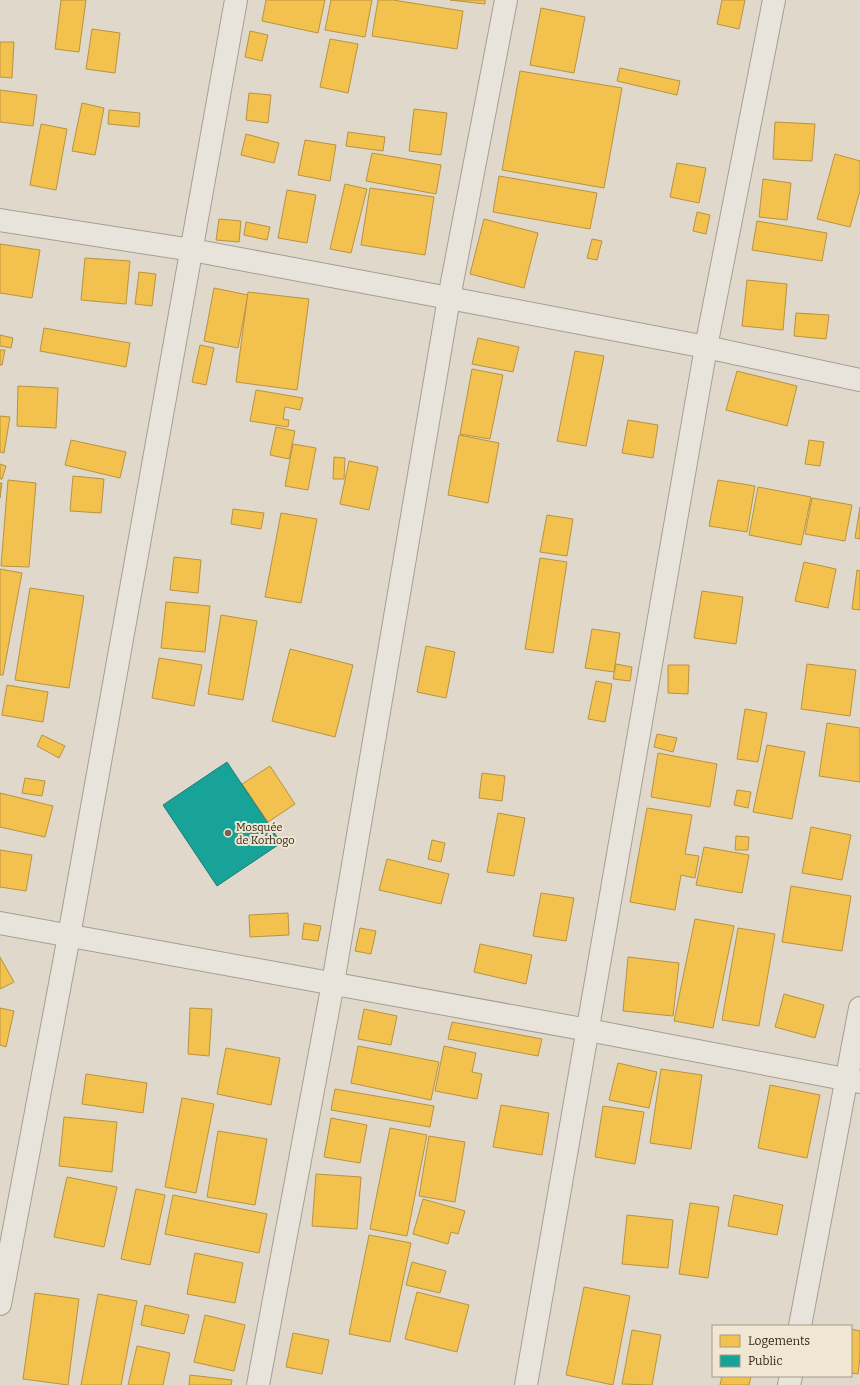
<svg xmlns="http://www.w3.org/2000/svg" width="860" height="1385" viewBox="0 0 860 1385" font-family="Bitter,serif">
  <rect width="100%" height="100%" fill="#e0d8cb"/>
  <!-- homes -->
  <g fill="#f2c14e" stroke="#b89340">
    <polygon points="61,0 86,0 79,52 55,49"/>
    <polygon points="266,0 325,0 318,33 262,21"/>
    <polygon points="331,0 372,0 365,37 325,30"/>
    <polygon points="378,0 393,0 463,11 457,49 372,36"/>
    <polygon points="450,0 485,0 485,4"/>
    <polygon points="722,0 745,0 739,29 717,24"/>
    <polygon points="541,8 585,17 574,73 530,65"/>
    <polygon points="92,29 120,33 115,73 86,69"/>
    <polygon points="250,31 268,35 262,61 245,57"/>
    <polygon points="330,39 358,44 348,93 320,87"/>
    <polygon points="0,42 14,42 12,78 0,77"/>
    <polygon points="620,68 680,81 677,95 617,81"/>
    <polygon points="520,71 622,88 604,188 502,170"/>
    <polygon points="0,90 37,95 33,126 0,122"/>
    <polygon points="249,93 271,95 268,123 246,120"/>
    <polygon points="82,103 104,108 95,155 72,151"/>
    <polygon points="414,109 447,113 441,155 409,151"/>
    <polygon points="109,110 140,113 139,127 108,124"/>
    <polygon points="775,122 815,124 812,161 773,159"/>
    <polygon points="41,124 67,129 56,190 30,185"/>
    <polygon points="348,132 385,137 383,151 346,146"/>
    <polygon points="246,134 279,143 274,163 241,155"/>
    <polygon points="305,140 336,145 330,181 298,175"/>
    <polygon points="372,153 441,165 436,194 366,181"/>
    <polygon points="835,154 860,161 860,191 850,227 817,219"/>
    <polygon points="677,163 706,168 699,203 670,197"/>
    <polygon points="499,176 597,193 590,229 493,212"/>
    <polygon points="763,179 791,183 787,220 759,217"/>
    <polygon points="345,184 367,189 351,253 330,249"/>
    <polygon points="370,188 434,197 425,255 361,245"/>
    <polygon points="287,190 316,195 307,243 278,238"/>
    <polygon points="697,212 710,215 706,234 693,231"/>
    <polygon points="219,219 241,221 239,242 216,240"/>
    <polygon points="484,219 538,233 524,288 470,274"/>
    <polygon points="757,221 827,233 822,261 752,250"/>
    <polygon points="246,222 270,227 267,240 244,235"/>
    <polygon points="592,239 602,241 597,260 587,258"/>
    <polygon points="0,244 40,250 32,298 0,293"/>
    <polygon points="85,258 130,261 126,304 81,300"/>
    <polygon points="139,272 156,274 152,306 135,304"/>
    <polygon points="747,280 787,284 783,330 742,326"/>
    <polygon points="214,288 248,295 238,348 204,341"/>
    <polygon points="248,292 309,299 297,390 236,382"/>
    <polygon points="796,313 829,315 826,339 794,336"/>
    <polygon points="44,328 130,343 126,367 40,351"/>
    <polygon points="0,335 13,338 11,348 0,346"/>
    <polygon points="478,338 519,347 513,372 472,364"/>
    <polygon points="200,345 214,348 206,385 192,382"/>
    <polygon points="0,350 5,350 2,365 0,365"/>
    <polygon points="575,351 604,356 586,446 557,441"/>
    <polygon points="472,369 503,375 490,439 460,434"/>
    <polygon points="737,371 797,386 787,426 726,410"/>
    <polygon points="18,386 58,388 56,428 17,426"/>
    <polygon points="256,390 303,398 300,410 285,407 283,419 289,420 288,427 250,421"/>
    <polygon points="0,416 10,417 4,453 0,452"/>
    <polygon points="628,420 658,425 653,458 622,453"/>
    <polygon points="276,427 295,431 289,459 270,455"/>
    <polygon points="459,435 499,443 488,503 448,495"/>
    <polygon points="71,440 126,452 120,478 65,465"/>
    <polygon points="809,440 824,442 820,466 805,464"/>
    <polygon points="293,444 316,448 308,490 285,486"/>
    <polygon points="334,457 345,458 344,479 333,479"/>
    <polygon points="349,461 378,467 369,510 340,504"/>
    <polygon points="0,464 6,466 2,479 0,479"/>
    <polygon points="73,476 104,479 101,513 70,511"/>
    <polygon points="8,480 36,483 29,567 1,566"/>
    <polygon points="718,480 755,486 747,532 709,526"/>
    <polygon points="0,483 2,483 0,498"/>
    <polygon points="758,487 811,497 801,545 749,535"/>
    <polygon points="812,498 852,505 845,541 805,534"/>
    <polygon points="860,507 860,539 855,538"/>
    <polygon points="233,509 264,513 261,529 231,524"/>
    <polygon points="281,513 317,519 301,603 265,597"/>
    <polygon points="547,515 573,519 567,556 540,552"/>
    <polygon points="174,557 201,560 198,593 170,590"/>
    <polygon points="540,558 567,562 553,653 525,649"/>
    <polygon points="804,562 836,569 828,608 795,601"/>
    <polygon points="0,569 22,573 3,675 0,675"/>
    <polygon points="857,570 860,571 860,610 852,609"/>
    <polygon points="30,588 84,596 69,688 15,680"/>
    <polygon points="702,591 743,597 736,644 694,638"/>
    <polygon points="166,602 210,606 205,652 161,648"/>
    <polygon points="221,615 257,621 243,700 208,694"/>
    <polygon points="592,629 620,633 614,672 585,668"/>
    <polygon points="426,646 455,652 446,698 417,692"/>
    <polygon points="290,649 353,665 335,737 272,721"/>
    <polygon points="159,658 202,665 194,706 152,698"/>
    <polygon points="616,664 632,667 630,681 613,679"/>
    <polygon points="807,664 856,670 850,716 801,709"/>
    <polygon points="668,665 689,665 688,694 668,693"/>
    <polygon points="596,681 612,684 605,722 588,719"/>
    <polygon points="7,685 48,692 43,722 2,715"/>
    <polygon points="745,709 767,713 758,762 737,759"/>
    <polygon points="827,723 860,728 860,782 819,776"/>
    <polygon points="657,734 677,738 673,752 654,747"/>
    <polygon points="42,735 65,746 59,758 37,746"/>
    <polygon points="767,745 805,752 792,819 753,812"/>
    <polygon points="658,753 717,764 710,807 651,797"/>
    <polygon points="270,766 295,804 268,822 242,784"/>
    <polygon points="482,773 505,776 502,801 479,798"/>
    <polygon points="25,778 45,781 42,796 22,793"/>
    <polygon points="737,790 751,792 748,808 734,805"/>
    <polygon points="0,793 53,806 45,837 0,827"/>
    <polygon points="647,808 692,815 685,854 699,856 695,878 681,875 675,910 630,902"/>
    <polygon points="498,813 525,818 514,876 487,872"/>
    <polygon points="811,827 851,835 842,880 802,873"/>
    <polygon points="736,836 749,837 748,850 735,850"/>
    <polygon points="432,840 445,843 441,862 428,859"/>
    <polygon points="704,847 749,855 742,893 696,885"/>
    <polygon points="0,850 32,855 26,891 0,887"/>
    <polygon points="387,859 449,874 441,904 379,890"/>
    <polygon points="791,886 851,896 842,951 782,942"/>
    <polygon points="541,893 574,898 566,941 533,936"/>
    <polygon points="288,913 289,935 250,937 249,915"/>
    <polygon points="695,919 734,926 713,1028 674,1021"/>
    <polygon points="304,923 321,926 318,941 302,939"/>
    <polygon points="360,928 376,931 371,954 355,951"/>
    <polygon points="738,928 775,934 759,1026 722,1020"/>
    <polygon points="480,944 532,955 526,984 474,972"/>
    <polygon points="0,957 14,982 0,989"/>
    <polygon points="628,957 679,963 673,1016 623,1011"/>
    <polygon points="784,994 824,1005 815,1038 775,1027"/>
    <polygon points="0,1008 14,1011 6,1047 0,1045"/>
    <polygon points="190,1008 212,1009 209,1056 188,1054"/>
    <polygon points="364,1009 397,1016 391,1045 358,1039"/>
    <polygon points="452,1022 542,1039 538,1056 448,1039"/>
    <polygon points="358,1046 439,1062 431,1100 351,1083"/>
    <polygon points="444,1046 476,1053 472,1072 482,1074 477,1099 435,1091"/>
    <polygon points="226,1048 280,1058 271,1105 217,1094"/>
    <polygon points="618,1063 657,1072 649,1108 609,1100"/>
    <polygon points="661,1069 702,1075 691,1149 650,1143"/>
    <polygon points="86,1074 147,1083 143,1113 82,1104"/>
    <polygon points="770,1085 820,1095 807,1158 758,1148"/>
    <polygon points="335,1089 434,1106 430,1127 331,1110"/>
    <polygon points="182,1098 214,1104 196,1193 165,1187"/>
    <polygon points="501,1105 549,1113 542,1155 493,1147"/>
    <polygon points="603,1106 644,1112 635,1164 595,1157"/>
    <polygon points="64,1117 117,1122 112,1172 59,1166"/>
    <polygon points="331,1118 367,1125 360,1163 324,1157"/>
    <polygon points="390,1128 427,1135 407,1236 370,1229"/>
    <polygon points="218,1131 267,1139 255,1205 207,1197"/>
    <polygon points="429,1136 465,1142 455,1202 419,1196"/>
    <polygon points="316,1174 361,1177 357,1229 312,1226"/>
    <polygon points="67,1177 117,1187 104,1247 54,1237"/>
    <polygon points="136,1189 165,1195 150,1265 121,1259"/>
    <polygon points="173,1195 267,1214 259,1253 165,1234"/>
    <polygon points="734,1195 783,1205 777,1235 728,1226"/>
    <polygon points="423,1199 465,1211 458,1234 451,1232 448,1244 413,1234"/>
    <polygon points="690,1203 719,1207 708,1278 679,1274"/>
    <polygon points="627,1215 673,1220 668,1268 622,1264"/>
    <polygon points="369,1235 411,1243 390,1342 349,1334"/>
    <polygon points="195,1253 243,1263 235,1303 187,1294"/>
    <polygon points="412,1262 446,1271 440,1293 406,1285"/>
    <polygon points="584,1287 630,1296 613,1385 566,1375"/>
    <polygon points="417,1292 469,1305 457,1352 405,1339"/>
    <polygon points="35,1293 79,1299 68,1385 23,1379"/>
    <polygon points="98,1294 137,1301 121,1385 81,1385"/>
    <polygon points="145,1305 189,1315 184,1334 141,1325"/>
    <polygon points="205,1315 245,1325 234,1371 194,1362"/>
    <polygon points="851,1329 860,1331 860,1357 858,1374 851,1373"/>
    <polygon points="632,1330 661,1335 652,1385 622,1384"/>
    <polygon points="293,1333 329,1340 322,1374 286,1367"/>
    <polygon points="137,1346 170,1353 163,1385 128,1385"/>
    <polygon points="190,1375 232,1380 231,1385 189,1385"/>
    <polygon points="722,1376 751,1376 749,1385 720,1385"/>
  </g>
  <!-- public -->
  <polygon fill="#17a398" stroke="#1f7e73" points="227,762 281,843 217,886 163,805"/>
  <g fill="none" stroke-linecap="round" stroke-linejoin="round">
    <!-- minor casing -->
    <g stroke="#a59e94" stroke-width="24">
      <g id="minor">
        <polyline points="0,220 192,250 449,298 706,347 860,380"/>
        <polyline points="0,923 588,1030 860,1082"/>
        <polyline points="0,1304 69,936 236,0"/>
        <polyline points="800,1326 860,1008"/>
        <polyline points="258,1385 333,983 449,298 506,0"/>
        <polyline points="526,1385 706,347 774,0"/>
        <polyline points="789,1385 791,1376"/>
      </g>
    </g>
    <!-- minor -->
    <use href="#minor" stroke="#e8e4dc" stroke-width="22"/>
  </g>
  <!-- markers -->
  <circle fill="#6f655b" stroke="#f1e6d1" stroke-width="1.5" cx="228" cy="833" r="4"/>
  <g text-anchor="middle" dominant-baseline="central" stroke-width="4" stroke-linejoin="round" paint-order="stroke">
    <!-- poi labels -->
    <g font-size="11" fill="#32271e" stroke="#f1e6d1" text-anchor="start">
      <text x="236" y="827">Mosquée<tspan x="236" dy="13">de Korhogo</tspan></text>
    </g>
  </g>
  <!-- legend -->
  <rect x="712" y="1325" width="140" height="52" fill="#f1e6d1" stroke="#a59a89"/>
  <rect x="720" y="1335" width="20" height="12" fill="#f2c14e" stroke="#a59a89"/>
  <text x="748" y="1345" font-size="12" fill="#32271e">Logements</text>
  <rect x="720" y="1355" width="20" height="12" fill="#17a398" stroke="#a59a89"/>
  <text x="748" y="1365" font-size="12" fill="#32271e">Public</text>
</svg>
